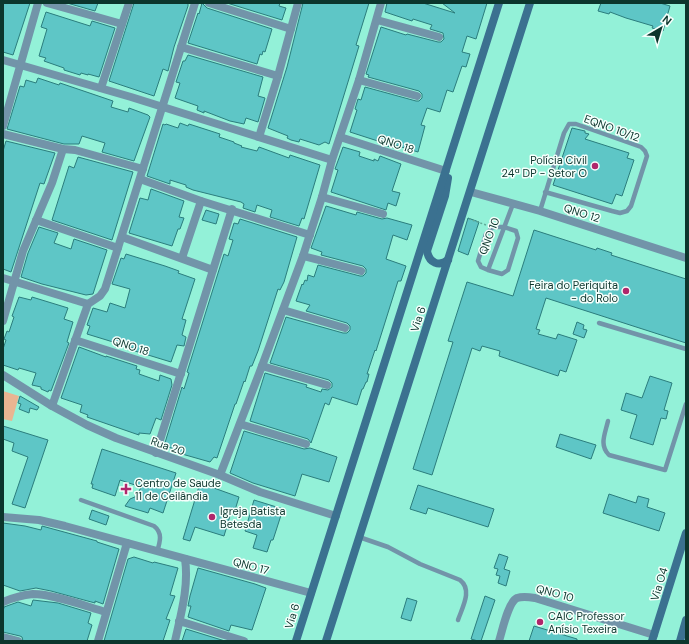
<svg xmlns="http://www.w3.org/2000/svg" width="689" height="644" viewBox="0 0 689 644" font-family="'DM Sans',sans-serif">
  <rect width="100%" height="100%" fill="#93f1d8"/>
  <!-- green -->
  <polygon fill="#e9b591" points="3,391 19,396 12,421 3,419"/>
  <!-- building -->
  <g fill="#5ec6c6" stroke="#2b7d7d">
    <polygon points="3,3 30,3 13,55 3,52"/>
    <polygon points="67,3 98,3 95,11"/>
    <polygon points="134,3 188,3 188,6 174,47 168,71 163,69 154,96 109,81"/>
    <polygon points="202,3 207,8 272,29 265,52 263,51 262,55 260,54 257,64 188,43 198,13 199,14"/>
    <polygon points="227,3 280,3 279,6 286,8 282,20"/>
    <polygon points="303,3 369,3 356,45 359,46 329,144 325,142 319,145 300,139 299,142 291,140 287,138 288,136 268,128 287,67"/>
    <polygon points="387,3 423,3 455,13 442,3 487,3 476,39 467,36 462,52 470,54 466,67 462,66 453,92 447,90 440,112 427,108 421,125 425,126 418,152 395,145 394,148 383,145 384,143 350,132 357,110 355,109 358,99 361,100 365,87 416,101 419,101 422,98 422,94 419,91 368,77 369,75 366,74 381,27 406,35 407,34 438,42 441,42 444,39 443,33 430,29 432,25 413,19 412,21 385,12"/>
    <polygon points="601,3 660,3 670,6 663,31 652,28 653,26 626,18 610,12 609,14 598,11"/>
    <polygon points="46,12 90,26 92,21 115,28 99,77 88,74 88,75 81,73 80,75 64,70 64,68 44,61 46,58 39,56 47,29 41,27"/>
    <polygon points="188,55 263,77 258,96 265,98 258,122 246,118 244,124 230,121 204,111 204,113 197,110 198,106 175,98 180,83 176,82 183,61 185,61"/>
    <polygon points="38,78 59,85 60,83 113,101 111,107 128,112 129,108 148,115 150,117 134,161 102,152 105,143 82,136 79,144 64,144 7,129 20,86 24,87 26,80 36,83"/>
    <polygon points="180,123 188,126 189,124 220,134 219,137 234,142 234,143 242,146 241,147 257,151 259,147 289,158 290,155 320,165 304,219 302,218 299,226 270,217 272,210 257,205 255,212 243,208 244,204 241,202 193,190 186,187 186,185 170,180 170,184 147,176 163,124 165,125 166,124 178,128"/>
    <polygon points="572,128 585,131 585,133 589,134 585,139 629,153 627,158 634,160 622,196 616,194 612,204 553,185"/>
    <polygon points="6,141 55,153 44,184 40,183 11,272 3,269 3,151"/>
    <polygon points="343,147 360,152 359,156 374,161 374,159 378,161 380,156 401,164 392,191 400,193 396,206 388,203 386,210 331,192 338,170 335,169"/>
    <polygon points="78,157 133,172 112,240 52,220 69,166 74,168"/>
    <polygon points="151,189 184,201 179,217 184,218 180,229 178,229 172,246 129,233 140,198 148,200"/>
    <polygon points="326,206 356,215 357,212 382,219 387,218 412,225 407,240 393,235 386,259 406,266 401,281 398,281 376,351 375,350 367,374 369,374 367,382 366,382 363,389 362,389 357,405 332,397 329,405 325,403 311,443 308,439 250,421 265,373 307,385 306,387 321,392 322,389 328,390 332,387 332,383 329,380 270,363 286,317 343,333 347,333 350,330 350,326 347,323 306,311 310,305 296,301 302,284 303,285 305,280 307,281 308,275 314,277 318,265 360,276 363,276 366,273 366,269 363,266 321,255 322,252 311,248"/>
    <polygon points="206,210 219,214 216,224 202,220"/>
    <polygon points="468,218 479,222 468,255 458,251"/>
    <polygon points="240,219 297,237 284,282 280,290 278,289 258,351 252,366 250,366 245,382 244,381 236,404 235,404 217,458 214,457 210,462 182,454 175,451 175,449 164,446 182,387 184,389 189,373 187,372 224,254 228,256 233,240 229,239 234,223 238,224"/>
    <polygon points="39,227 58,233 54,243 71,249 74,239 107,250 93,294 86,295 42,284 21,277 28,253"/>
    <polygon points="534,230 596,250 597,248 612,253 611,255 686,279 686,343 546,298 536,329 540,330 538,334 556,339 558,334 577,340 566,372 560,370 558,376 499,356 500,351 482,346 480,351 472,348 432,475 413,469 453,342 448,341 467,282 513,296"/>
    <polygon points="126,254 165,266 179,271 178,273 195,279 182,319 186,320 182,335 186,337 184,346 177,345 171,362 135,351 136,349 87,334 90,326 87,325 93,308 107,312 110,303 125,308 130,289 112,284 121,258 124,259"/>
    <polygon points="19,297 31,300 32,297 68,308 64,319 73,322 67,342 69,343 51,391 49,390 48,392 41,389 41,387 32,385 36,373 19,368 18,370 3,365 3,349 6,340 4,339 7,331 9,332 14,317 12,316"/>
    <polygon points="577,322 584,325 583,329 587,330 584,338 573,334"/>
    <polygon points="79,347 106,357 106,356 137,366 136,369 140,370 139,374 159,381 160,375 171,379 172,385 161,420 156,418 150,434 139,433 139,435 87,417 88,415 80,412 82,405 61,398"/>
    <polygon points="650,376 672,383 664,410 668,411 666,419 661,418 653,445 630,438 637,415 621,410 626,393 642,398"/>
    <polygon points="20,396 39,407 37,410 30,408 29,413 19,409 21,404 18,403"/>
    <polygon points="3,426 48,440 25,508 12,504 28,457 12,451 14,443 3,439"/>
    <polygon points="244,431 304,449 310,448 337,457 329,482 302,474 295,496 253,483 230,473"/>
    <polygon points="560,434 596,445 591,459 556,447"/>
    <polygon points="102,449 176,473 163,513 150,508 148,513 145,512 125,506 130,499 137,496 141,487 120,480 115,496 92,488 93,484 91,484"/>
    <polygon points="200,483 239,497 235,510 232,509 224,536 195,527 190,541 183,539"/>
    <polygon points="418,485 494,509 488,527 428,508 426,514 410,509"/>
    <polygon points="609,494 636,503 638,496 649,499 647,507 665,513 659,531 603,513"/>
    <polygon points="254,500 283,509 273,540 271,540 267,552 253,548 257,535 245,531"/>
    <polygon points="92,510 109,516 106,525 89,519"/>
    <polygon points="3,523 25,526 41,530 42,526 97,541 97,542 119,549 103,604 95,601 95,603 51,591 36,588 20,591 3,585"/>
    <polygon points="499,554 508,557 504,569 510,571 506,586 498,583 500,576 496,575 498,569 494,568"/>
    <polygon points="134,557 153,563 154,562 178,568 170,595 175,596 166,619 170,620 163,641 104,641 128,559"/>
    <polygon points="198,568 255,584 266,588 252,630 231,625 229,631 188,617 191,606 188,606 190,596"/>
    <polygon points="485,596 495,600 481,641 478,641 471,639"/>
    <polygon points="407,598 417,601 411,621 401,618"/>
    <polygon points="33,600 58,603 91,613 88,623 92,625 87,641 23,641 22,637 20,636 3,632 3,612 4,607 18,602 31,606"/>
    <polygon points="534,626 577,639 577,641 529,641"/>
    <polygon points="186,629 225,641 182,641"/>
  </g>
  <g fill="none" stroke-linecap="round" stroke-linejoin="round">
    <!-- path -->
    <polyline stroke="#60ab98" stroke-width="1.5" stroke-dasharray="2 2" stroke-linecap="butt" points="469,219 486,225"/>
    <!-- service -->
    <g stroke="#7294a9" stroke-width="4.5">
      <polyline points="540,211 564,133 569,124 576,124 641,147 645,151 647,156 631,206 627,211 620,213 612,211 545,192"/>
      <polyline points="488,270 481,267 478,261 486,234 493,227 504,227 516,231 518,238 508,270 502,274 488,270 513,204"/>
      <polyline points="599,323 686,349"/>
      <path d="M608 421C605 434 599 445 609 455L665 470 686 404"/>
      <path d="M81 500 154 526C163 533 160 542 157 552"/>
      <path d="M359 537 388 547 420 564 460 580C473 590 462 608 458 620"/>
    </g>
    <!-- minor -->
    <g stroke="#7294a9" stroke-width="8">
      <polyline points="47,3 122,24"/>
      <polyline points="209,3 291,29"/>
      <polyline points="377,20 439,37"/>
      <polyline points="181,47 278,76"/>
      <polyline points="3,60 131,97 332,160"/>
      <polyline points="359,80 417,96"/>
      <polyline points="101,88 129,3"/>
      <polyline points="3,126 38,3"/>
      <polyline points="3,134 63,149 75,150 143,169"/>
      <polyline points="259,137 278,76 298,3"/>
      <polyline points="340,137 446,171"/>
      <polyline points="140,179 201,201 310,235"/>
      <polyline points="322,197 383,214"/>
      <polyline points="36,220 118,248"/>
      <polyline points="122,237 213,270 232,209"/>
      <polyline points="303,256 361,271"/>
      <polyline points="182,258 201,201"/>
      <polyline points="3,278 88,304"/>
      <polyline points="283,310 345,328"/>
      <polyline points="3,321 23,251 52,183 63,149"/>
      <polyline points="75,340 181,374"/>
      <polyline points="262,366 327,385"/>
      <polyline points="52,406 88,304 100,296 105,289 195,3"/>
      <polyline points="240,424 306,444"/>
      <polyline points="156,453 213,270"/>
      <polyline points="220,475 262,366 303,256 322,197 332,160 359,80 381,3"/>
      <polyline points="3,517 39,520 65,526 311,593"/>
      <path d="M3 602C12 598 23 595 33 594 53 594 85 606 106 612"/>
      <polyline points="179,621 244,641"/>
      <polyline points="3,637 18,641"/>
      <polyline points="98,641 127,543"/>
      <path d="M175 641C181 614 189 586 185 559"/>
      <path d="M499 641C502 632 508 602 517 598 523 596 529 597 535 598L654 635"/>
    </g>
    <!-- tertiary -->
    <g stroke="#7294a9" stroke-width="8">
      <polyline points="471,192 540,211 686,258"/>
      <polyline points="3,375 52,406 87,425 116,438 220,475 260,492 336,516"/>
    </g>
    <!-- secondary -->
    <g stroke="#3b7190" stroke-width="8">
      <path d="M448 178 445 196 427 251C429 263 439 267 448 260"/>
      <polyline points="296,641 499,3"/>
      <polyline points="326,641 530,3"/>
      <polyline points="652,641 686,533"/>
      <polyline points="680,641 686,620"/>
    </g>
  </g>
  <!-- markers -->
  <g fill="#af276b" stroke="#f6fffc" stroke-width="1.5">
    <circle cx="595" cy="166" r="4"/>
    <circle cx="626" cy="291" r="4"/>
    <path d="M124 483h4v4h4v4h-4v4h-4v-4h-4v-4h4z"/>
    <circle cx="212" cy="517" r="4"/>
    <circle cx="540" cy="622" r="4"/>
  </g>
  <g text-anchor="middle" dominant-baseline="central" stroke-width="3" stroke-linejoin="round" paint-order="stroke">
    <!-- street labels -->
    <g font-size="11" fill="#0c362d" stroke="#f6fffc">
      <text transform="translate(612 128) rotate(20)">EQNO 10/12</text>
      <text transform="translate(396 144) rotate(18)">QNO 18</text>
      <text transform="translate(582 213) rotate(18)">QNO 12</text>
      <text transform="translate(489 236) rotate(-69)">QNO 10</text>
      <text transform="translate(418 319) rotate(-72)">Via 6</text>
      <text transform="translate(131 346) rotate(18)">QNO 18</text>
      <text transform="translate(168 446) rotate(19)">Rua 20</text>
      <text transform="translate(251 566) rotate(15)">QNO 17</text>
      <text transform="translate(659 584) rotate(-73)">Via O4</text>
      <text transform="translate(555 593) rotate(15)">QNO 10</text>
      <text transform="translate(292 616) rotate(-73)">Via 6</text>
    </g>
    <!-- poi labels -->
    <g font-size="11" fill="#0c362d" stroke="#f6fffc" text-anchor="start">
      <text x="587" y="160" text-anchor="end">Polícia Civil<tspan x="587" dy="13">24ª DP - Setor O</tspan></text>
      <text x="618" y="285" text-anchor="end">Feira do Periquita<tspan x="618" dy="13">- do Rolo</tspan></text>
      <text x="135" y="483">Centro de Saude<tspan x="135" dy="13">11 de Ceilândia</tspan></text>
      <text x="220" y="511">Igreja Batista<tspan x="220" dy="13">Betesda</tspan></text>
      <text x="548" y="616">CAIC Professor<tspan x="548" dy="13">Anísio Texeira</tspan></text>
    </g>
  </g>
  <!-- border -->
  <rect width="689" height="644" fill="none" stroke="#0c362d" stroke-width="8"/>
  <!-- north arrow -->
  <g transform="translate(661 28) rotate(38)" stroke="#f6fffc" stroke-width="3" paint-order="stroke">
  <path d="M0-3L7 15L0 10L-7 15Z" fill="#0c362d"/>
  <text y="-6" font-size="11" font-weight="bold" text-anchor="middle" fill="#0c362d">N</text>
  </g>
</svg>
